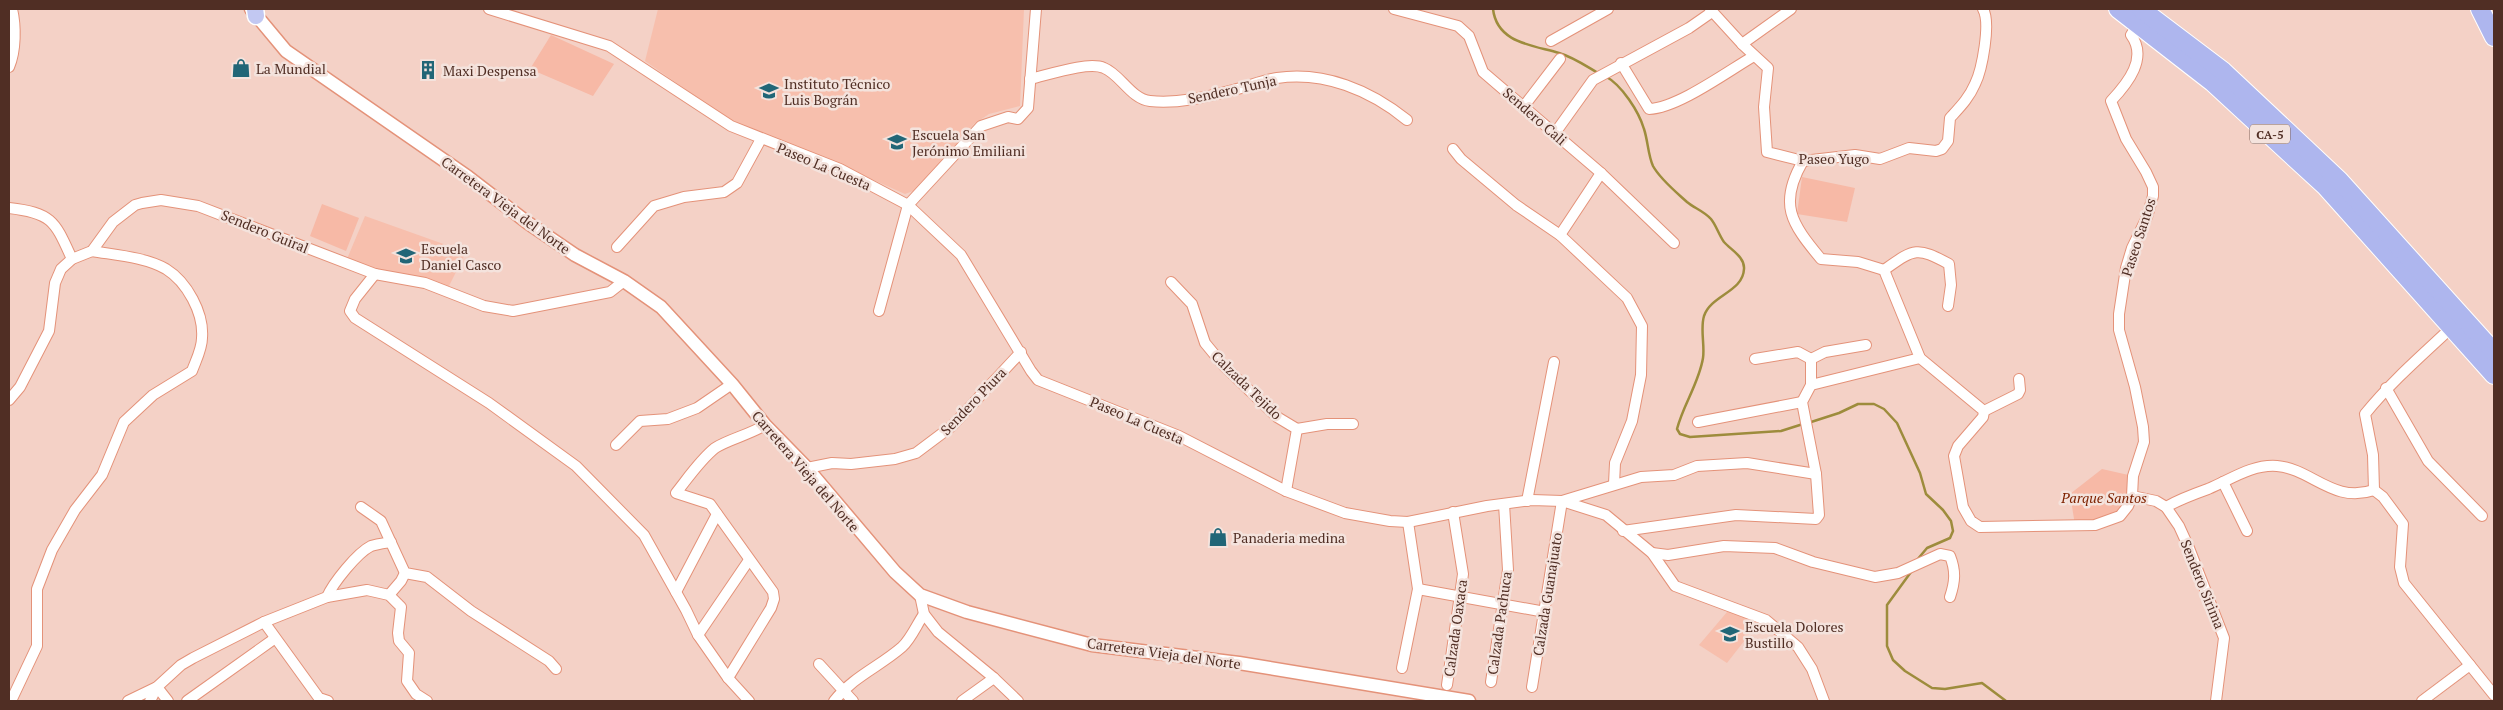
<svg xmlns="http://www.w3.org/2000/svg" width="2503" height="710" viewBox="0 0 2503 710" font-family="'PT Serif',serif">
  <rect width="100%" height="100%" fill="#f4d1c6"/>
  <!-- built -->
  <g fill="#f7bfad">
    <polygon points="658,9 1024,9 1020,106 989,114 974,124 916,190 905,194 831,161 731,121 645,61"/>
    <polygon points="365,216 466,252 447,290 373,271 347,259"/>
    <polygon points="1733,605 1759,622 1727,663 1699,645"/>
  </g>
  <!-- green -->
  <g fill="#f7b9a6">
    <polygon points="551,35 614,64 593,96 530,69"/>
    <polygon points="1802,177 1855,188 1847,222 1797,214"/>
    <polygon points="322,204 359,218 346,251 310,236"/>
    <polygon points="2102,469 2133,476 2134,484 2120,516 2075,525 2070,494"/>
  </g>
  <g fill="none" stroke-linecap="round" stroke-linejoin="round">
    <!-- stream -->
    <g stroke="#9d8c3c" stroke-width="2.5">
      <path d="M1493 9C1497 43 1532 45 1559 53 1573 57 1586 66 1598 73"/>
      <path d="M1605 76C1622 85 1639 112 1644 129 1648 141 1648 155 1653 166 1660 179 1676 192 1687 202 1694 208 1704 211 1711 219 1716 225 1719 235 1724 242 1731 250 1745 257 1744 269 1743 292 1711 295 1704 316 1700 329 1705 345 1703 358 1699 383 1683 405 1677 429L1680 434 1690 437 1781 431 1803 424"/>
      <polyline points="1808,423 1839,413 1858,404 1874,404 1884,409 1897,423 1920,473 1926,494 1943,510 1951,521 1953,531 1950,538 1927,548 1917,560"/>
      <polyline points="1911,572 1887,605 1887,646 1893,660 1905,671 1932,688 1945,689 1982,683 2006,701"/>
    </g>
    <!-- minor casing -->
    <g stroke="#e49279" stroke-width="12">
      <g id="minor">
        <polyline points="489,9 609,46 731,126 840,169 908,205 961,255 1031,371 1038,380 1179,436 1286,491 1345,513 1390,521 1408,522 1487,506 1532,500 1562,501 1606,515 1652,553 1675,586 1766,620 1798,647 1812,669 1824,701"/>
        <polyline points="1394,9 1458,26 1469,36 1483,72 1601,173 1674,243"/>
        <path d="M1710 9 1742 44 1768 68 1764 107 1767 152 1803 161 1855 155 1880 159 1909 148 1936 151 1942 149 1948 141 1950 118C1960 107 1969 98 1975 84 1982 70 1991 23 1983 9"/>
        <polyline points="1551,41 1608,9"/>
        <polyline points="1742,44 1791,9"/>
        <path d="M1621 63 1649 109C1678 108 1728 71 1754 56"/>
        <path d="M9 67C16 51 16 26 12 9"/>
        <path d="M1030 79C1048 75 1088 61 1104 68 1120 74 1131 99 1150 101 1177 104 1207 97 1233 90 1247 87 1262 80 1277 78 1324 71 1370 90 1407 120"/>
        <polyline points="1524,106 1560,59"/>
        <polyline points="1555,133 1593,80 1689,28 1712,12"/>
        <polyline points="1453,149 1461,159 1516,205 1560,235 1627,298 1642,326 1641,375 1632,421 1615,463 1614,484"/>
        <path d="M1803 161C1778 204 1791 223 1821 259L1858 262 1884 270 1920 358 1984 411 1983 417 1958 446 1954 456 1963 507 1971 521 1980 527 2095 525 2120 516 2128 506 2132 496 2133 476 2144 442 2143 427 2135 387 2119 330V314L2126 268 2132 248 2147 217 2153 196V187L2146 172 2126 139 2111 101C2128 83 2148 58 2131 35L2138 24"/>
        <path d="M9 208C53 213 55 222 72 259"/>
        <polyline points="1560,235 1601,173"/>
        <polyline points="617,247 654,206 684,197 724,192 737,183 761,139"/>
        <path d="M1884 270C1914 249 1916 246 1949 264L1951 285 1948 306"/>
        <polyline points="375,274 355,299 350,311 355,318 489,403 576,466 644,535 686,610 698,635 728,678 749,701"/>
        <polyline points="1171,282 1192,304 1205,343 1224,366 1277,417 1297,429 1286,491"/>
        <polyline points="879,311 908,205 981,126 1008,117 1018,119 1028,108 1036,9"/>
        <polyline points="1755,359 1798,352 1811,359"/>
        <polyline points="1811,385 1811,359 1825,352 1866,345"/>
        <polyline points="2386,388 2428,461 2482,516"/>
        <polyline points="9,400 20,387 49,331 55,283 61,269 72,259 92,251 113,222 135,205 142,203 161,200 198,206 375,274 425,283 484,306 513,311 610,292 624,281"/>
        <polyline points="1984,411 2018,394 2020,390 2019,379"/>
        <polyline points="1698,422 1802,402"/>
        <polyline points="1297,429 1327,424 1353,424"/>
        <polyline points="616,445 640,421 668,419 697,408 732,384"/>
        <polyline points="807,468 832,463 851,464 895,459 916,453 952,426 1021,352"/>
        <polyline points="2223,482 2247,531"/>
        <polyline points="2374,490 2383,497 2403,524 2400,567 2404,583 2494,695"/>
        <path d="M2374 490 2373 455 2365 414C2391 382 2421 356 2451 328"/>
        <polyline points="2132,496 2156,501 2166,507 2179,526 2189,548 2224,638 2216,701"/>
        <polyline points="1527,501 1554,362"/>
        <polyline points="1562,501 1641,477 1674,475 1697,466 1747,463 1816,474"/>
        <polyline points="361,507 381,521 405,573 427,577 471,611 549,661 556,669"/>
        <path d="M2166 507C2180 499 2194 494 2208 489 2230 480 2252 464 2277 466 2312 469 2333 504 2374 490"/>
        <polyline points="1623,531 1736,515 1816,519 1819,515 1816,474 1802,402 1811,385 1920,358"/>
        <path d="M1652 553 1668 555 1724 546 1775 548 1813 562 1875 577 1898 573 1940 554 1950 556C1956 571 1955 582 1950 597"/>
        <polyline points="1418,589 1545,612"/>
        <polyline points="676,592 717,514"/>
        <polyline points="389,595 401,581 405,573"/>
        <polyline points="920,595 924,614 938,632 994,678 1018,701"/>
        <path d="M327 597C333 583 357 553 371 546 377 544 385 543 391 542"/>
        <polyline points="264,622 319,698 328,701"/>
        <polyline points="698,635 749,560"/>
        <polyline points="819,664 853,701"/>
        <polyline points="1402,668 1418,589 1408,522"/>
        <path d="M728 678 771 608 774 599 773 592 710 504 676 493C688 478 700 460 715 448 729 439 749 435 765 425"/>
        <polyline points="1491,682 1508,570 1504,504"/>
        <polyline points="1447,685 1463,574 1453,512"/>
        <polyline points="1532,687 1562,501"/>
        <path d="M11 701 37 646V589L52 550 75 510 102 475 124 422 153 395 192 371C196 360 202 349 202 338 204 313 187 282 166 269 145 257 115 255 92 251"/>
        <polyline points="128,701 157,687 181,665 193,658 264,622 327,597 367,590 389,595 401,607 398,633 399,641 409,653 407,681 416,694 427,701"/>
        <polyline points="150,701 157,687 168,701"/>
        <polyline points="187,701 274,639"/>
        <path d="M834 701C854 676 879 667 902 647 911 639 917 624 924 614"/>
        <polyline points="962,701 994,678"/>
        <polyline points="2422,701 2470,665"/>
      </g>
    </g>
    <!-- tertiary casing -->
    <g stroke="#e49279" stroke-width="15">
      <polyline id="tertiary" points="251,9 286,51 468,177 528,223 575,255 624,281 661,307 732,384 765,425 807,468 895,572 920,595 967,612 1092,645 1239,663 1469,701"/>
    </g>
    <!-- primary casing -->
    <g stroke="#fff" stroke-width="19">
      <polyline id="primary" points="255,9 256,16"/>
    </g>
    <!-- trunk casing -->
    <g stroke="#fff" stroke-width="20">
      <g id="trunk">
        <polyline points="2118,9 2212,82 2326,187 2494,375"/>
        <polyline points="2141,9 2223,71 2339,180 2494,352"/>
        <polyline points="2480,9 2494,37"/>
      </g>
    </g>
    <!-- minor -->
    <use href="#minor" stroke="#fff" stroke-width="10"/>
    <!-- tertiary -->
    <use href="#tertiary" stroke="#fff" stroke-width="12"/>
    <!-- primary -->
    <use href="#primary" stroke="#c2c8f2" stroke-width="16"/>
    <!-- trunk -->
    <use href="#trunk" stroke="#aeb6ee" stroke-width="18"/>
  </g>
  <!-- icons -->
  <defs>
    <g id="shop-bare" transform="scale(1.5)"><path d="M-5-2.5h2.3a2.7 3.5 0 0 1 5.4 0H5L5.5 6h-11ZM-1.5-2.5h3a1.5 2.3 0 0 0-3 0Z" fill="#216677" stroke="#f4e3dd" stroke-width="2.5" paint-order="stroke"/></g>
    <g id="building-bare" transform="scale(1.5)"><path d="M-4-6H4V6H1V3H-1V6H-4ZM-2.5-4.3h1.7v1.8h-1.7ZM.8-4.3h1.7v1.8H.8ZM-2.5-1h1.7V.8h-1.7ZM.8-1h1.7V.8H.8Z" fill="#216677" stroke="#f4e3dd" stroke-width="2.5" paint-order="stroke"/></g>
    <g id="school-bare" transform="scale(1.5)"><path d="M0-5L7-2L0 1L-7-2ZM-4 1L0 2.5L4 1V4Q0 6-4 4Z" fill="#216677" stroke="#f4e3dd" stroke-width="2.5" paint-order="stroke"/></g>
  </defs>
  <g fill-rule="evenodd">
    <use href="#shop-bare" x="241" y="68"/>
    <use href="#building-bare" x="428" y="70"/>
    <use href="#school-bare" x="769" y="91"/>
    <use href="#school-bare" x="897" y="142"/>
    <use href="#school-bare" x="406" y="256"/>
    <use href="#shop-bare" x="1218" y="537"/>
    <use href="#school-bare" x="1730" y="634"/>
  </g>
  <g text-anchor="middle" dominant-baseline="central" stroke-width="5" stroke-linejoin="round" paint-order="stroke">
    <!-- shield labels -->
    <rect fill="#f4e3dd" stroke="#81645c" stroke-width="1" x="2250" y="124.5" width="40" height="19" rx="4"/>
    <g font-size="12" font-weight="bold" fill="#502e24">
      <text x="2270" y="134">CA-5</text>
    </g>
    <!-- poi labels -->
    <g font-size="14" fill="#502e24" stroke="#f4e3dd" text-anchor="start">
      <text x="256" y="68">La Mundial</text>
      <text x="443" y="70">Maxi Despensa</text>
      <text x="784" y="83">Instituto Técnico<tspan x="784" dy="16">Luis Bográn</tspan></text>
      <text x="912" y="134">Escuela San<tspan x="912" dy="16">Jerónimo Emiliani</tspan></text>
      <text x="421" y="248">Escuela<tspan x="421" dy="16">Daniel Casco</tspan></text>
      <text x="1233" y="537">Panaderia medina</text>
      <text x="1745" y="626">Escuela Dolores<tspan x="1745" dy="16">Bustillo</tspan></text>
    </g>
    <!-- street labels -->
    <g font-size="14" fill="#502e24" stroke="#f4e3dd">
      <text transform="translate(1232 89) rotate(-12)">Sendero Tunja</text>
      <text transform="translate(1535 116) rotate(41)">Sendero Cali</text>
      <text x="1834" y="158">Paseo Yugo</text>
      <text transform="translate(824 166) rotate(23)">Paseo La Cuesta</text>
      <text transform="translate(506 205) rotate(36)">Carretera Vieja del Norte</text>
      <text transform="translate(265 231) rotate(22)">Sendero Guiral</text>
      <text transform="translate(2138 237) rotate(-72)">Paseo Santos</text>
      <text transform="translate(1247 385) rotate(44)">Calzada Tejido</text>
      <text transform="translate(973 401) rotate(-46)">Sendero Piura</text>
      <text transform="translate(1137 420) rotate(23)">Paseo La Cuesta</text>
      <text transform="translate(806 471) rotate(49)">Carretera Vieja del Norte</text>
      <text transform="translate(2203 584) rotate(68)">Sendero Sirima</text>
      <text transform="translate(1547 594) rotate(-81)">Calzada Guanajuato</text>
      <text transform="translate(1499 623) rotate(-82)">Calzada Pachuca</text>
      <text transform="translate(1455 628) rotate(-82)">Calzada Oaxaca</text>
      <text transform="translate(1164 653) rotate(8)">Carretera Vieja del Norte</text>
    </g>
    <!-- park labels -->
    <g font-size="14" font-style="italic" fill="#7e2200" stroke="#f4e3dd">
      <text x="2104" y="497">Parque Santos</text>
    </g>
  </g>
  <!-- border -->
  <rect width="2503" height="710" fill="none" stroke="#502e24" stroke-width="20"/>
</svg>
